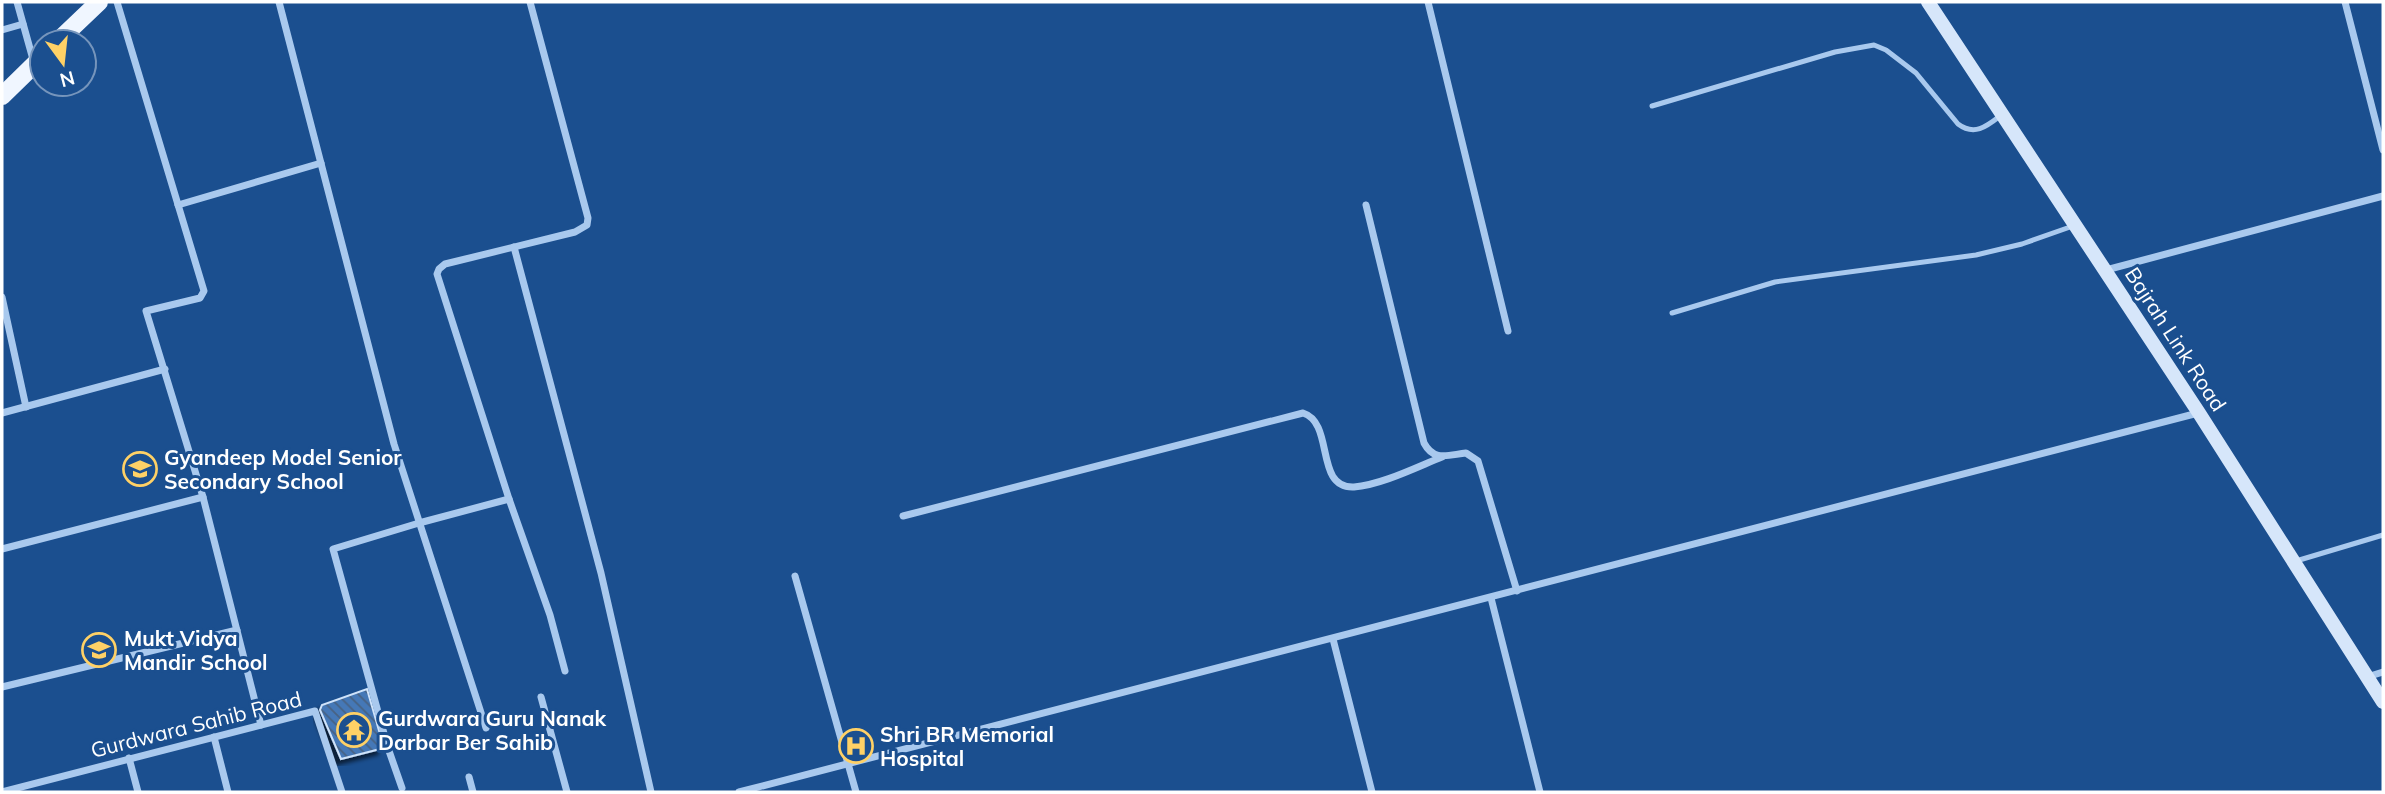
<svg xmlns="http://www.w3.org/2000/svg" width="2385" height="794" viewBox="0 0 2385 794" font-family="Mulish,sans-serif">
  <defs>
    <pattern id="building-back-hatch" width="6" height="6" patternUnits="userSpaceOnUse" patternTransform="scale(1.75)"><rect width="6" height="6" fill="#4478b7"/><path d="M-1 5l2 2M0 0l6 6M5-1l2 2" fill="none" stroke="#486282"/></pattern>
    <filter id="shadow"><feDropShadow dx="-6" dy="6" stdDeviation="2" flood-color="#0009"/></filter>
  </defs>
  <rect width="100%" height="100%" fill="#1b4f8f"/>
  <!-- building -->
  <polygon fill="url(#building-back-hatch)" stroke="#cfe3fa" stroke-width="2" filter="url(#shadow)" points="367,689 384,748 341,759 320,710 322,705"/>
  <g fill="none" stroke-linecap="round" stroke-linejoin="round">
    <!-- lane -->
    <g stroke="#a9c9ee" stroke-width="5">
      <path d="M1652 106 1835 52 1874 45 1886 50 1916 73 1958 124C1974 136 1986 127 2000 116"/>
      <polyline points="1672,313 1775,282 1976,255 2022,244 2073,226"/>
      <polyline points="2296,561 2383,535"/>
    </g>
    <!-- street -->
    <g stroke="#a9c9ee" stroke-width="7">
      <polyline points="17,2 34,63"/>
      <polyline points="117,2 204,291 200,298 146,311 203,497 261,725"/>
      <polyline points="279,2 394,444 486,728"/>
      <polyline points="530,2 588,218 587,225 575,232 445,264 439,269 437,274 509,499 550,615 565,671"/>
      <polyline points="1428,2 1508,331"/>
      <polyline points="2345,2 2383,150"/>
      <polyline points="2,30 23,24"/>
      <polyline points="178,205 321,163"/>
      <path d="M1366 205 1424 443C1434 462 1448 455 1466 453L1478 461 1517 591"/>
      <polyline points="514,247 601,573 651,792"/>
      <polyline points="2106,270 2383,196"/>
      <polyline points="2,297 26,407"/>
      <polyline points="2,413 165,369"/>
      <path d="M903 516 1303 413C1335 423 1314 489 1354 487 1381 485 1417 467 1442 457"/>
      <polyline points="2,549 203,497"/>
      <polyline points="795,576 856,792"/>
      <polyline points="1491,598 1540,792"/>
      <polyline points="1333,639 1372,792"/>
      <polyline points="2367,677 2383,672"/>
      <polyline points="2,687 237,630"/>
      <polyline points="541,697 567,792"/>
      <polyline points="214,737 228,792"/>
      <polyline points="129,758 138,792"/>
      <polyline points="469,777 473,792"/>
      <polyline points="402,788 388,748 333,549 419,523 509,499"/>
      <polyline points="2,792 315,711 342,792"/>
      <polyline points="739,792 2198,413"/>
    </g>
    <!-- secondary -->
    <polyline stroke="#d6e6fa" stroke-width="14" points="1928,2 2199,413 2383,702"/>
    <!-- primary -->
    <g stroke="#f0f6ff" stroke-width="18">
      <polyline points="57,42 99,2"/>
      <polyline points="2,96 42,57"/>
    </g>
  </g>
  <!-- icons -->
  <defs>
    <g id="school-ring" transform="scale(1.75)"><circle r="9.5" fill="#1b4f8f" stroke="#ffd166" stroke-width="1.5"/><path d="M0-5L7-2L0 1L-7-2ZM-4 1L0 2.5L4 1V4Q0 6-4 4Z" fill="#ffd166"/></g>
    <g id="temple-ring" transform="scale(1.75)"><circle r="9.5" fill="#1b4f8f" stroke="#ffd166" stroke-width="1.5"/><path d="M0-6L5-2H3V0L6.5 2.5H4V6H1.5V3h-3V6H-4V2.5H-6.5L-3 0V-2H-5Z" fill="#ffd166"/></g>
    <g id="hospital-ring" transform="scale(1.75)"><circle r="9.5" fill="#1b4f8f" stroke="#ffd166" stroke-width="1.5"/><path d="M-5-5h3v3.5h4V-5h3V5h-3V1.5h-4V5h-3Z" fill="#ffd166"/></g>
  </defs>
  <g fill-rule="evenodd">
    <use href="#school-ring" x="140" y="469"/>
    <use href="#school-ring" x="99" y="650"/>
    <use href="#temple-ring" x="354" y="730"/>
    <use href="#hospital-ring" x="856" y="746"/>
  </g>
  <g text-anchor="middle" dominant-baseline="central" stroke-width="6" stroke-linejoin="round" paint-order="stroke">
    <!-- street labels -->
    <g font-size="21" fill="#fff" stroke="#1b4f8f">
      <text transform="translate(2176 339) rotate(57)">Bajrah Link Road</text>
      <text transform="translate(196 724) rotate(-14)">Gurdwara Sahib Road</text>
    </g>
    <!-- poi labels -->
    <g font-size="21" font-weight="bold" fill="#fff" stroke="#1b4f8f" text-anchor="start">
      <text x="164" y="457">Gyandeep Model Senior<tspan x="164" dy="24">Secondary School</tspan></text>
      <text x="124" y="638">Mukt Vidya<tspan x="124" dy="24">Mandir School</tspan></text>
      <text x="378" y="718">Gurdwara Guru Nanak<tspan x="378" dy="24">Darbar Ber Sahib</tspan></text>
      <text x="880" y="734">Shri BR Memorial<tspan x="880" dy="24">Hospital</tspan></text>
    </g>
  </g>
  <!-- border -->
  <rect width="2385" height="794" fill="none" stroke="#ffffff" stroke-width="7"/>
  <!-- north arrow -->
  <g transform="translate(63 63) rotate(165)"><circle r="33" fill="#1b4f8f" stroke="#7695bc" stroke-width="2"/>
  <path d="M0-5L12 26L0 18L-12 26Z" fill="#ffd166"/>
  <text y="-10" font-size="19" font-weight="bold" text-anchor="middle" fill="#ffffff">N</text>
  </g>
</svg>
